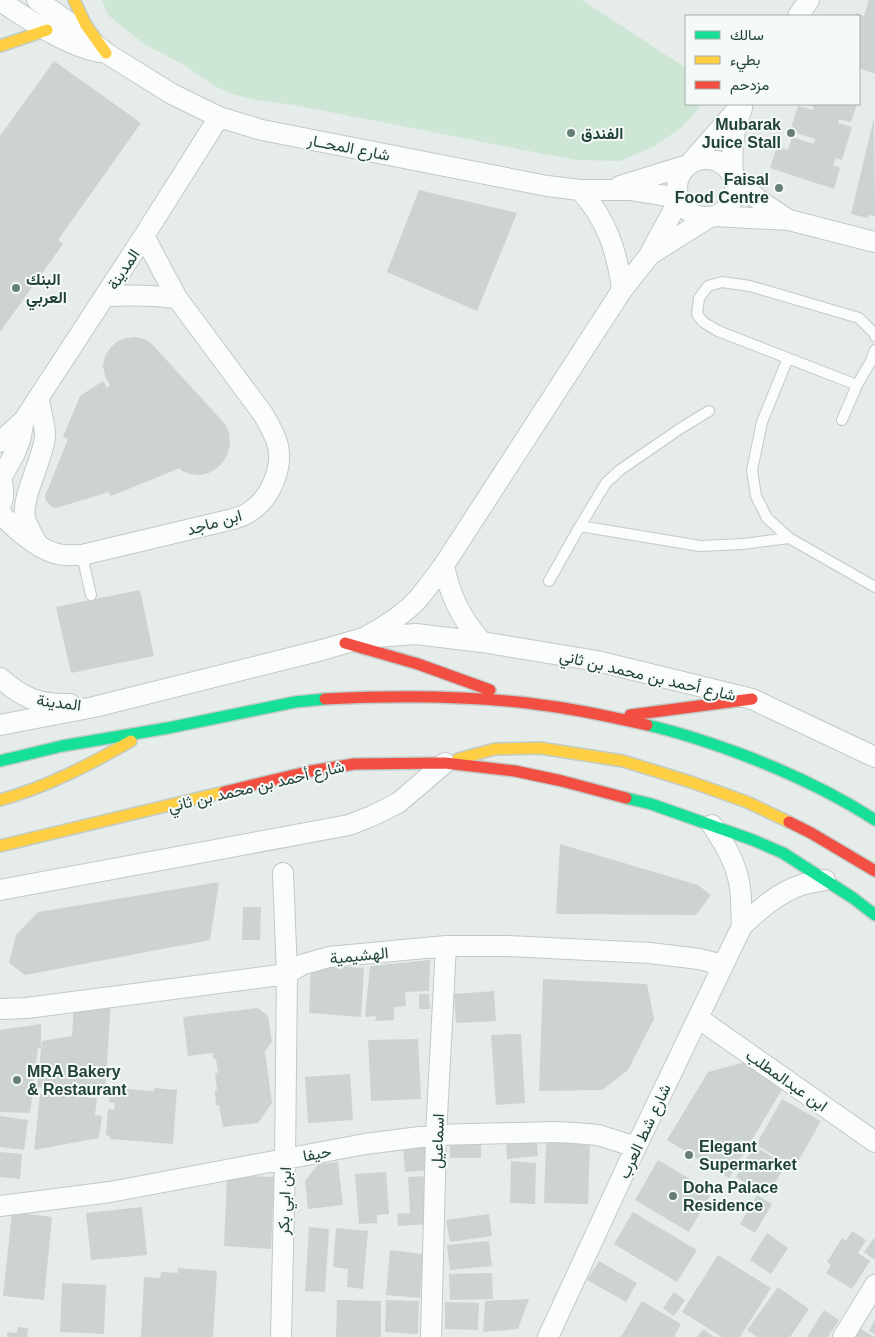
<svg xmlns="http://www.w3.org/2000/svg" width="875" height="1337" font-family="Helvetica,Vazirmatn,sans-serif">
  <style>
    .green { fill: #cee6d5 }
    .building { fill: #ccd3d1 }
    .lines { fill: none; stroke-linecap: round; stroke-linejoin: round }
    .lane-casing { stroke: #c3c9c6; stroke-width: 12 }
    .street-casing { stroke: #c3c9c6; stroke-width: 22 }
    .fast-casing { stroke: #c1cbc8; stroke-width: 14 }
    .slow-casing { stroke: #c1cbc8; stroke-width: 14 }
    .jam-casing { stroke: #c1cbc8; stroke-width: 14 }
    .lane { stroke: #fbfcfc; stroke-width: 10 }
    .street { stroke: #fbfcfc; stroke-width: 20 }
    .fast { stroke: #16e098; stroke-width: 11 }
    .slow { stroke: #ffcf43; stroke-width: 11 }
    .jam { stroke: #f24e42; stroke-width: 11 }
    .poi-dot { fill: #667e77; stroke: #f5faf7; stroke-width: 2 }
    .labels { text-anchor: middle; stroke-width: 4; stroke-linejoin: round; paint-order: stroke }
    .poi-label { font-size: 16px; font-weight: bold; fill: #214239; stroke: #f5faf7; text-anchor: start }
    .street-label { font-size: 16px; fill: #214239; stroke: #f5faf7 }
  </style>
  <rect width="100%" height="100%" fill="#e6ece9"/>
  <path class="green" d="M102 0H582L686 68V104H701L693 115 682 127 655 146 620 161 575 160 294 105 256 100 232 94 214 86 186 66 144 44 108 15Z"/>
  <path class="building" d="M869 0H875V74L859 68V16H855L856 13 864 16Z
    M54 61 141 123 58 240 63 244 0 332V136Z
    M805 104H857L851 122 839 119 838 123 852 127 842 160 836 158 833 165 840 168 834 189 770 168 777 147 788 150 792 137 814 144 815 139 790 131 798 106 813 110 814 107Z
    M874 118 875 216 869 215 868 218 851 214Z
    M419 190 517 213 477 311 387 272Z
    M135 337 144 339 151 343 225 424 229 433 230 443 228 453 223 462 217 468 209 473 200 475 191 474 182 471 180 468 111 496 109 492 56 508 52 507 46 501 45 496 68 439 63 437 80 396 103 381 107 388 110 385 105 376 103 366 105 356 111 347 118 341 127 338Z
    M140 590 154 656 71 673 56 607Z
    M560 844 698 885 711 895 696 915 556 914Z
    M219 882 210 940 25 975 9 963 16 935 38 912Z
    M243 907H261L260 940H242Z
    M430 960 429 991 405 992 406 1006 394 1007V1020L375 1021 376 1016 365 1017 370 966Z
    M311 964 364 968 361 1017 309 1013Z
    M543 979 647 984 654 1019 628 1070 602 1090 539 1091Z
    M494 991 496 1021 456 1023 454 994Z
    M419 994H429L430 1009H419Z
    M111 1000 105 1095 37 1087 42 1041 72 1036 74 1005Z
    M258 1008 268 1016 272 1042 265 1051 272 1103 258 1123 223 1127 219 1105H216L215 1091 217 1090 215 1073H218L216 1059H213V1053L188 1056 183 1017Z
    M41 1024V1048H38L30 1113 0 1112V1030Z
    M521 1034 525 1103 496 1105 491 1035Z
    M418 1039 421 1099 371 1101 368 1040Z
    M749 1061 786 1083 729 1178 667 1140 708 1072Z
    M350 1074 353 1120 308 1123 305 1077Z
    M111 1088 154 1091V1088L177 1090 173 1144 110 1139V1136L106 1135 108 1109 114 1110 115 1103 109 1102Z
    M40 1094 97 1098 95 1115 102 1116 99 1138 34 1150Z
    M782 1099 821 1121 795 1167 756 1145Z
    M0 1116 28 1120 24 1150 0 1147Z
    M536 1135 538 1156 507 1159 506 1137Z
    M450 1136H481V1158H450Z
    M546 1141 590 1142 588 1204 544 1203Z
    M429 1144 431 1170 405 1172 403 1146Z
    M754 1146 786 1165 767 1196 736 1177Z
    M0 1152 22 1154 20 1179 0 1177Z
    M658 1160 712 1192 689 1232 635 1200Z
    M511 1161 536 1163 535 1204 510 1203Z
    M338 1162 343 1205 308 1209 305 1181 318 1164Z
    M386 1172 389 1214 377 1215V1223L359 1224 355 1174Z
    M227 1175 274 1177 271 1249 224 1246Z
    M427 1176 431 1224 398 1226 397 1214 410 1213 408 1177Z
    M757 1195 772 1204 755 1233 740 1224Z
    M142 1207 147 1255 91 1260 86 1213Z
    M12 1212 52 1217 44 1300 3 1296Z
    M633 1212 697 1250 677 1282 614 1244Z
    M489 1214 492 1236 450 1242 446 1220Z
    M309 1227 329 1229 325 1292 305 1291Z
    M336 1228 368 1231 363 1289 347 1287 348 1269 333 1267Z
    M852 1231 866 1240 858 1253 870 1261 852 1289 826 1273 831 1265 827 1262 842 1238 846 1241Z
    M767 1233 788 1248 771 1274 750 1260Z
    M874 1238 875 1239V1260L864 1252Z
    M489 1241 492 1266 450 1270 447 1245Z
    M390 1250 423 1254 420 1298 386 1295Z
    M718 1255 771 1288 740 1337H722L682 1312Z
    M599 1261 637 1283 626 1302 587 1280Z
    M178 1268 217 1271 213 1337H141L144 1277 160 1278 161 1272 178 1273Z
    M492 1273 493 1299 450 1300 449 1274Z
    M62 1283 106 1285 104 1334 60 1332Z
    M778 1287 809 1309 790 1337H757L747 1330Z
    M674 1292 685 1300 674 1316 663 1308Z
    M529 1299 518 1329 483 1332 485 1301Z
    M337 1300 381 1301V1337H336Z
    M386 1300 419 1301 418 1334 385 1332Z
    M642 1301 681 1324 674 1337H621Z
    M445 1302 479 1303 478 1330 445 1329Z
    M824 1310 839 1320 828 1337H807Z
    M875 1319V1334L869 1331Z
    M852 1324 875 1337H845Z
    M18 1327 28 1328 27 1337H7V1332L17 1333Z
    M703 1329 714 1337H697Z"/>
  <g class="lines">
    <defs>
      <path id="lane" d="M788 358 762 422 752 470 756 496 767 518 789 538
        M857 385 718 331 703 322 697 314 699 298 708 286 722 282 750 286 859 318 874 333 875 336
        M842 420 857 385 871 361 875 350
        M580 526 700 546 743 544 789 538 875 587
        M82 555 91 595
        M549 581 580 526 606 483 620 470 681 428 709 411"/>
      <path id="street" d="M37 0 71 24 106 53 172 94 219 117 262 130 547 186 580 190H630L679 198
        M0 1C30 20 64 45 99 52
        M798 16 809 0
        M677 188a29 29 0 1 1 58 0a29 29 0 1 1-58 0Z
        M691 162 742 104
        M733 174C731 151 733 129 742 108
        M735 181 763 203 787 219
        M620 186 688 165
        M580 190C607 220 617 251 622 290
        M715 216 789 220 875 242
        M651 254 689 230 710 217
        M105 296C129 295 152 295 177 298
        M0 442 24 420 144 236 219 117
        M0 477C4 487 5 496 0 507
        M1 478 15 453 20 440 24 420
        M0 513C15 529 36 549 58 554 66 556 74 555 82 555L233 519C239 517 246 515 251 511 270 498 283 469 278 446 275 434 269 424 263 414L177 298 144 236
        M37 543C33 535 27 527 25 518 21 497 43 460 45 436 45 424 41 410 38 398
        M444 565C449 594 462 620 482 642
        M367 636C386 626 404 614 418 599 427 588 436 576 444 565L622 290 648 257 679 200
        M0 678C23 698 39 705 70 704
        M0 725 94 707 322 650 363 638 416 634 482 642 597 661 752 699 875 757
        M712 825C724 843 735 861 739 882 742 896 741 912 742 926
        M0 890 349 825 372 816 398 803 445 763
        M0 1009 27 1008 287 974 301 965 329 957 446 946H507L650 953 699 959 723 965
        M698 1018 875 1142
        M0 1206 110 1192 365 1144 436 1135 554 1132 575 1133 598 1135 636 1147
        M281 1337 285 1159 287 974 283 873
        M431 1337 436 1135 446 946
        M548 1337 636 1147 742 926C760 909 778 893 801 885 809 883 817 881 825 880
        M843 1337 875 1285"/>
      <path id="fast" d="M647 725C678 732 708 742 738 753 786 771 832 792 875 820
        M0 761 62 746 168 728 295 702 325 699
        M626 798 651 804 753 840 783 853 853 898 875 915"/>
      <path id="slow" d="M74 0 86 25 106 53
        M0 46 47 30
        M458 759 495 749 540 748 623 761 691 782 747 802 789 822
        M0 800C47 787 89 765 131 741
        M0 846 224 792"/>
      <path id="jam" d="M345 643 418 664 490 690
        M325 699C398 695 470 695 542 705 577 709 612 717 647 725
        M630 715 752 699
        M224 792 311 771 354 764 445 763 515 771 562 781 626 798
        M789 822 811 833 875 871"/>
    </defs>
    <use href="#lane" class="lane-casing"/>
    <use href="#street" class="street-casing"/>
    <use href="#fast" class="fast-casing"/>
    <use href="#slow" class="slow-casing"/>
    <use href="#jam" class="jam-casing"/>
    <use href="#lane" class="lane"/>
    <use href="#street" class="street"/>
    <use href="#fast" class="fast"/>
    <use href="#slow" class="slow"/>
    <use href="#jam" class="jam"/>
  </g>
  <g class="poi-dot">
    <circle cx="571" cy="133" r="5"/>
    <circle cx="791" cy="133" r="5"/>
    <circle cx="779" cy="188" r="5"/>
    <circle cx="16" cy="288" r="5"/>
    <circle cx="17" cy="1080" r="5"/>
    <circle cx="689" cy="1155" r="5"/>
    <circle cx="673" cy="1196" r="5"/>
  </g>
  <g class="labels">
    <g class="poi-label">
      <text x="781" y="130" text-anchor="end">Mubarak<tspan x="781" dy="18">Juice Stall</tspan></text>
      <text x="581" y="139">الفندق</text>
      <text x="769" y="185" text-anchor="end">Faisal<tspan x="769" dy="18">Food Centre</tspan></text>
      <text x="26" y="285">البنك<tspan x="26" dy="18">العربي</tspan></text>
      <text x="27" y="1077">MRA Bakery<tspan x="27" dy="18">&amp; Restaurant</tspan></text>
      <text x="699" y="1152">Elegant<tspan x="699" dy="18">Supermarket</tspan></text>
      <text x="683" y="1193">Doha Palace<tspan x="683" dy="18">Residence</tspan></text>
    </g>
    <g class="street-label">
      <text transform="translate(349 147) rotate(11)" y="6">شارع المحــار</text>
      <text transform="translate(123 269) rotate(-57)" y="6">المدينة</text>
      <text transform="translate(214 522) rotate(-16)" y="6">ابن ماجد</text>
      <text transform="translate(648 675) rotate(13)" y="6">شارع أحمد بن محمد بن ثاني</text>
      <text transform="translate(59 702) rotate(7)" y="6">المدينة</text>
      <text transform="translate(256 786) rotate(-13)" y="6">شارع أحمد بن محمد بن ثاني</text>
      <text transform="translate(359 955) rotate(-6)" y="6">الهشيمية</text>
      <text transform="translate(787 1080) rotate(35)" y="6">ابن عبدالمطلب</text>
      <text transform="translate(644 1131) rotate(-65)" y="6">شارع شط العرب</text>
      <text transform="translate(437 1141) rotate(-88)" y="6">اسماعيل</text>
      <text transform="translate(317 1153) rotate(-10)" y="6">حيفا</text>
      <text transform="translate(284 1201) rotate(-88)" y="6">ابن ابي بكر</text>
    </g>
  </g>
  <rect x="685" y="15" width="175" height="90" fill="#f5faf7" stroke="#a0b0ab"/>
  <rect x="695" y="31" width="25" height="8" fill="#16e098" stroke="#a0b0ab"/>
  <text x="730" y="40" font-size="15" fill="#214239">سالك</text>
  <rect x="695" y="56" width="25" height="8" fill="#ffcf43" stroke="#a0b0ab"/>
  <text x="730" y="65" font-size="15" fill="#214239">بطيء</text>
  <rect x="695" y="81" width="25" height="8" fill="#f24e42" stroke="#a0b0ab"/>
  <text x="730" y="90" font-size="15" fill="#214239">مزدحم</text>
</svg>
